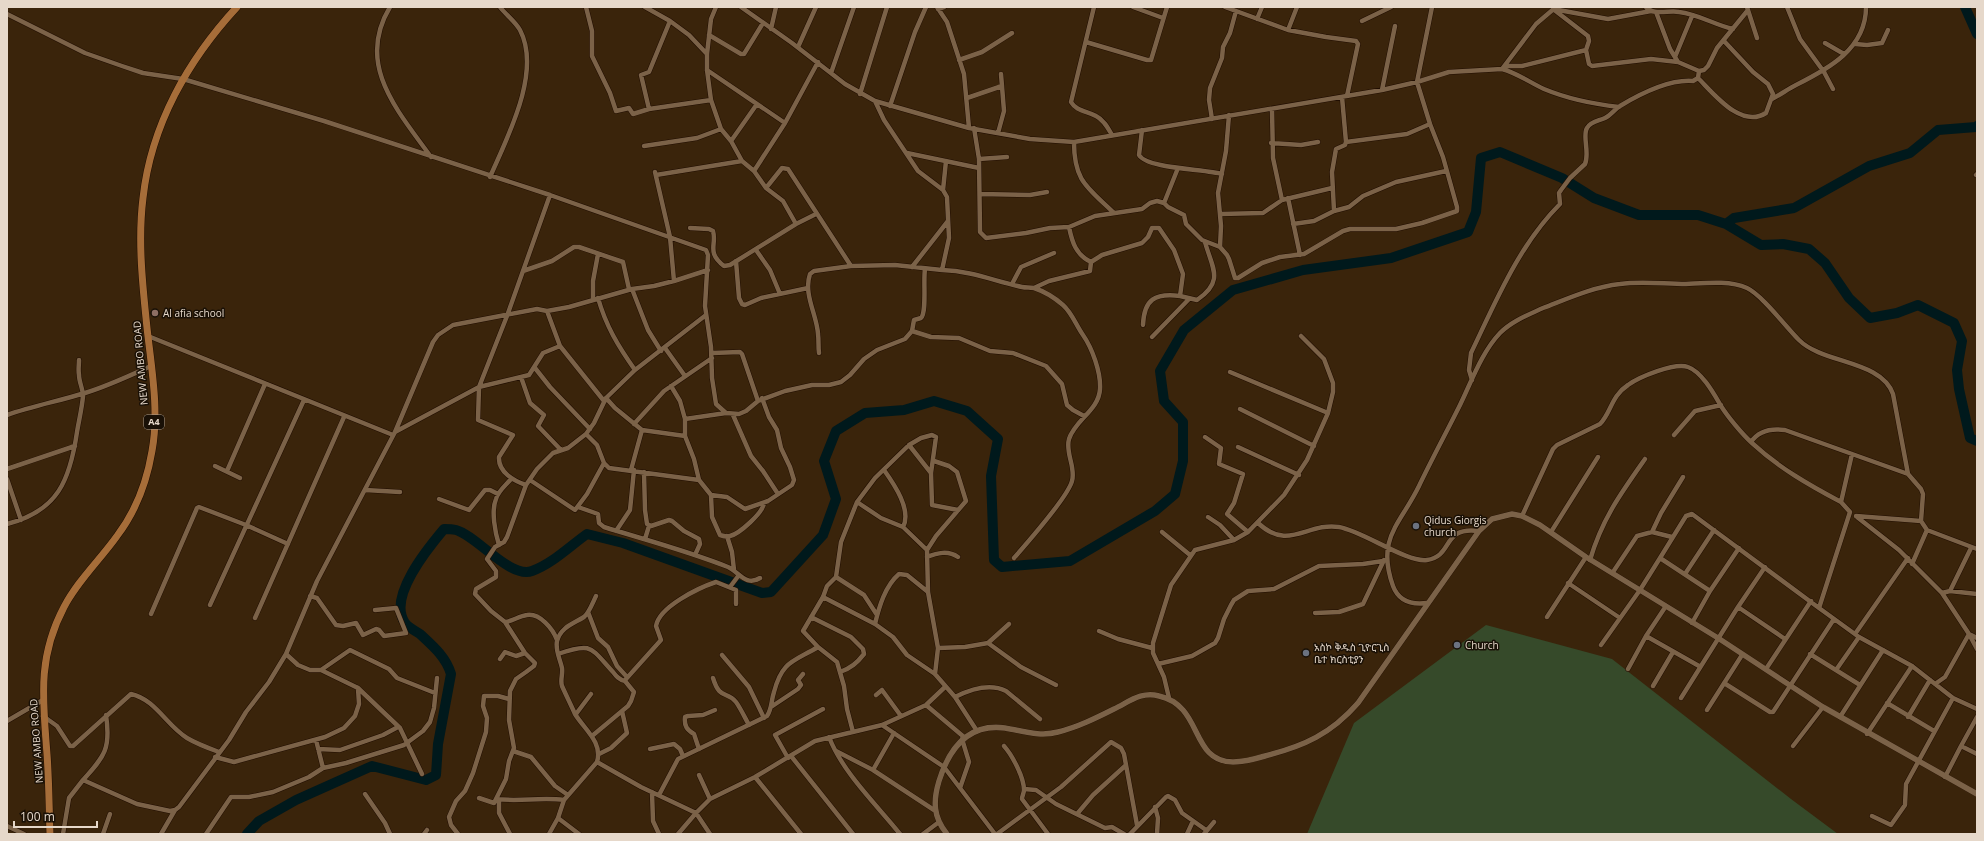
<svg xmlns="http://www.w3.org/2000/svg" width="1984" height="841" font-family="'Open Sans','Noto Sans Ethiopic',sans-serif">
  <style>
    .green { fill: #364a2a }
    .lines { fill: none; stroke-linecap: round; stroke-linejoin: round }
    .river { stroke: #00191c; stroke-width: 10 }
    .minor-casing { stroke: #200d00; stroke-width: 5.5 }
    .tertiary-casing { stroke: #200d00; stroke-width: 6 }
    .primary-casing { stroke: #200d00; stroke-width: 8 }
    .minor { stroke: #7b6248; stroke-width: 4.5 }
    .tertiary { stroke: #7b6248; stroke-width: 5.5 }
    .primary { stroke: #a66d39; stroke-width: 7 }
    .education-dot { fill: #8d6e63; stroke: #191006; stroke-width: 1.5 }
    .worship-dot { fill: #6b7280; stroke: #191006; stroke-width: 1.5 }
    .labels { text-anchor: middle; stroke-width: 3; stroke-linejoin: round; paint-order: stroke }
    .shield { fill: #191006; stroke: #a89c8f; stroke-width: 1 }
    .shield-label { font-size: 9px; font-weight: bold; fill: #e6d8ca }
    .poi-label { font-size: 10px; fill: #e6d8ca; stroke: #191006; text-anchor: start }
    .street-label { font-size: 10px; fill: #e6d8ca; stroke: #191006 }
  </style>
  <rect width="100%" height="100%" fill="#3a240b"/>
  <path class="green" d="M1486 625 1612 659 1791 799 1838 834H1307L1354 723Z"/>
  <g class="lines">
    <path class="river" d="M1965 7 1977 34
      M1726 224 1734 218 1794 208 1869 166 1910 153 1938 130 1976 127 1977 126
      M247 834 259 821 296 800 372 766 426 780 436 775 438 744 451 674C446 657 433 646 420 634 415 631 408 627 405 623 387 597 428 548 444 529 448 529 452 529 456 530 477 536 510 579 532 571 552 564 570 546 587 534L623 543 762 593 771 592 823 535 836 499 824 461 836 431 865 413 904 410 934 401 967 411 998 439 991 476 994 560 1002 567 1070 561 1155 511 1175 494 1183 461V422L1164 401 1160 371 1184 330 1233 290 1303 270 1391 258 1468 232 1476 212 1481 158 1500 152 1562 178 1594 198 1639 215H1698L1726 224 1761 245 1783 244 1809 249 1825 263 1849 298 1870 318 1897 313 1918 305 1954 323 1962 341 1957 370 1959 389 1970 438 1977 441"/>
    <defs>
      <path id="minor" d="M390 7C355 65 398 111 431 157
        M586 7 592 31V56L610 93 616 111 629 108 633 114 649 109 711 100
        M645 7 670 21 689 35 707 54
        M716 7 711 19 707 54V70L711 100 721 129 731 141 742 161 754 171 766 188 783 201 796 224
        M741 7 792 43 845 84 875 101 969 128 1030 139 1074 142 1382 90 1417 82 1449 72 1502 69 1536 24 1556 7
        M937 7 947 22 964 74 969 128
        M1094 7 1071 102C1076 111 1087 111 1096 116 1104 120 1108 128 1112 135
        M1133 7 1163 18
        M1225 7 1288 30 1326 37 1356 41 1358 44 1347 96
        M1646 7C1653 16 1669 10 1679 12 1698 14 1715 25 1733 29
        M1747 7 1757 38
        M1787 7 1800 39 1824 72 1833 89
        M938 9 944 7
        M1656 12 1670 49 1678 62 1699 71 1704 70 1708 66 1717 48 1748 10
        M7 14 85 53 122 66 143 73 183 79 324 121 550 195 507 316 479 387 478 420 513 435 499 457C498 472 514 481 526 485
        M1257 19 1262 7
        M1362 21 1391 7
        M771 29 776 7
        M1288 30 1297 7
        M709 35 741 54H744L763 23
        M1086 42 1147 60H1151L1167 7
        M1825 43 1844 54
        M1855 44 1867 45 1882 43 1888 30
        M798 47 816 7
        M1586 50 1589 41 1588 36 1553 9 1608 19 1651 11
        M1675 57 1692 16
        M959 60 982 52 1012 33
        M1505 66H1522L1586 50 1589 64 1592 66 1651 59 1678 62
        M1502 69C1517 73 1529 82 1544 89 1568 99 1593 104 1619 107
        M707 70 785 123
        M1699 71 1698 78C1714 94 1741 129 1766 113L1773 94 1768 84 1753 72 1724 41
        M831 73 854 7
        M1382 90 1395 26
        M860 94 887 7
        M1342 97 1346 142
        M967 98 1002 86
        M1772 99C1780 95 1788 89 1796 85 1828 69 1866 49 1866 7
        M875 101 884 120 918 171 943 190 947 197 949 238 942 270C972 271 994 281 1022 287 1026 288 1030 287 1034 288 1043 291 1055 298 1063 305 1072 313 1076 325 1083 335 1092 348 1101 372 1100 389 1099 410 1075 420 1069 439 1065 453 1076 467 1072 481 1068 497 1027 543 1014 558
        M890 106 915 32 926 7
        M649 109 641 75 649 72 670 21
        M1272 109 1273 158 1282 200
        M1212 119 1209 100 1210 88 1222 58 1223 47 1230 33 1236 11
        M974 128 979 159 980 232 986 238 1026 233 1050 228 1069 227 1095 216 1142 209 1150 203 1157 201 1164 203 1168 207 1184 215 1186 224 1202 240 1220 247 1227 255 1229 259 1235 278H1238L1262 263 1280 257 1304 254 1343 231 1350 229H1396L1422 223 1457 211V207L1443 157 1430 124 1417 82 1432 7
        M1142 130 1139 155C1147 169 1206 169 1222 174
        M998 133 1004 111 1001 74
        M731 141 757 104
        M1074 142C1074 181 1087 187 1113 212
        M1271 143 1301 145 1318 142
        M644 146 697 138 721 129
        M907 153 979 168
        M979 159 1007 157
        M754 171 785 123 818 62
        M655 172 670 237 674 281
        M656 175 742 161
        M1976 175 1977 174
        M490 177C507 138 542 72 520 30 515 21 506 15 500 7
        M766 188 782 168 788 169 851 266
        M943 190 946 161
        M980 194 1030 195 1047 192
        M550 195 706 250 708 255 705 306 711 347 712 378 716 404 726 413 739 414 746 411 758 401 785 391 812 385H829L841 382 850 375 864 359 877 350 905 339 912 331 931 337 959 338 990 351 1013 353 1046 366 1062 384 1067 405 1073 410 1084 416
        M1288 198 1300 255
        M1164 203 1178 168
        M1334 211 1332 172 1336 149 1345 145 1346 142 1407 134 1430 124
        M1220 214 1263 213 1282 200 1332 188
        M1293 224 1314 221 1334 211 1349 207 1363 196 1396 182 1446 171
        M690 228 709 229 713 231C717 245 706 252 724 266L730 265 796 224 816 214
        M1220 247 1221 226 1218 193 1226 151 1229 115
        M756 250 770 270 780 294
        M736 261 739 298 742 304 745 305 761 298 808 288
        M1091 262 1102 255 1142 243 1148 237 1152 228H1159L1174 250 1183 274 1180 296 1197 300C1225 281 1212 268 1205 242
        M912 267 948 221
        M523 271 552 261 574 247H579L623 262 629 289
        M1012 284 1021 267 1054 253
        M1034 288 1049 281 1090 271 1091 262C1076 255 1072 242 1069 227
        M632 289 648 330 661 351
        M598 298C606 326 618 346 635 370
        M593 299V281L598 254
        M547 311 569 307 632 289 654 286 674 281 708 270
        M1143 325C1144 299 1155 293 1180 296
        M912 331 914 320 921 318C927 312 923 280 925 269
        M148 336 393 435
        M1152 337 1189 299
        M665 348 685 376
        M712 353 740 352 742 354 758 401
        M819 353C818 346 819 341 818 334 817 315 803 294 810 274L814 271 851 266 895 265 942 270
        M535 368 550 387 590 429
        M1230 372 1328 413
        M521 377 530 403 544 415 538 426 561 450
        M1472 380 1469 370 1471 353C1496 301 1519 245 1560 204L1559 193 1561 190 1570 178 1585 164C1590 153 1582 136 1587 128 1591 121 1599 121 1605 118 1611 115 1614 110 1620 106 1640 94 1669 79 1693 81L1698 78
        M671 386 680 401 685 419V436L694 459 699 480 711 495 727 497 745 509 768 501 792 485 794 480 790 467 781 448 777 430 769 417 762 398
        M606 398 615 408 642 430 685 436
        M1240 409 1314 446
        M7 415C33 406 59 401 85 393 108 386 129 376 151 366
        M733 415 751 456 763 471 778 494
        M685 419 726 413
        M634 424 664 391 712 358
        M395 432 479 387 529 375 543 353 560 346
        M586 434 597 445 604 463 609 468 699 480
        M1674 435 1695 411 1721 405
        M1205 437 1221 448 1219 464 1243 474 1234 503 1227 514 1248 532
        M1751 442C1759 430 1771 428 1785 430L1908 474
        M909 445 931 473
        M1238 447 1299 475
        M934 461 949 466 957 472 966 501 936 536 927 550 928 592 938 648 935 674
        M215 466 240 478
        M7 469 75 446
        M631 470 642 430
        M884 470C894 484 912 510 903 527
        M227 471 265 384
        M644 472 645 510 647 524 651 526 669 520 672 521 684 531 699 539 700 544 695 555
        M7 479 21 520
        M530 480 575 510 587 494 604 463
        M365 490 400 492
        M711 495 712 517 720 535C723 536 727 537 730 536 739 534 763 513 764 503
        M439 499 469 510 485 490H490L498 494
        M857 502 881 518 903 527 927 550
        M1841 502 1850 512 1819 608 1859 637 1912 666 1953 698 1977 709
        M578 507 598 514 599 523 604 527C646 540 688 551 728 567 739 572 746 587 760 578
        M1522 516 1553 449 1557 445 1600 424C1611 413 1611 396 1628 385 1639 377 1675 362 1688 367 1702 372 1714 394 1721 406 1728 417 1742 434 1752 443 1779 468 1809 485 1841 502L1852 454
        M1208 517 1220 525 1234 540
        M1857 517 1899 550 1942 593 1950 591 1977 594
        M1921 521 1927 530 1977 549
        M1258 523C1289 552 1307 522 1339 527 1363 531 1407 563 1427 560 1454 556 1441 526 1479 531
        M7 524C58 511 70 480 77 432 79 420 82 408 83 396 83 389 79 382 79 375 78 370 79 365 79 360
        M616 531 630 510 634 470
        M1162 532 1190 555
        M1551 532 1598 457
        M1652 532 1661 513 1683 477
        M727 536 732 552 734 570
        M645 539 649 526
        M499 545C495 532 491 511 496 499 498 491 506 485 511 479
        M927 557C937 553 948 550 958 557
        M1660 558 1686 516 1692 514 1819 608
        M1590 560C1602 519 1621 493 1645 459
        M1912 564 1927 530
        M1613 572 1637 536 1652 532 1672 537
        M1685 574 1714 530
        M836 577 864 595 877 615
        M1568 583 1620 618
        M730 587 739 575
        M1950 591 1971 548
        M1942 593 1969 634 1977 649
        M310 596 317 598 336 625 343 626 356 623 363 635 376 629 379 630 384 636 406 633 396 608 375 610
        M596 596C593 602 589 613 584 617 573 624 561 627 557 641 555 650 560 659 562 668 563 674 560 680 562 686 566 695 571 705 575 714 584 729 603 742 597 762
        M823 597 875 624 893 637 907 655 935 674 955 697 977 731
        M1427 603C1412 605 1399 602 1393 586 1376 538 1400 525 1419 486 1432 459 1446 433 1459 407 1471 383 1481 353 1500 333 1512 321 1528 315 1543 308 1569 298 1593 287 1620 284 1642 281 1664 284 1686 284 1705 283 1729 280 1747 288 1762 295 1786 327 1799 340 1823 364 1881 360 1893 394L1908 474 1921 489 1923 494 1921 521 1856 516
        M210 605 304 400
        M1738 607 1785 639
        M588 612 598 638 608 647 617 666 627 677
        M1315 613 1339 612 1363 604 1384 560
        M151 614 197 508 199 507 246 525 288 544
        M811 617 851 637 863 649 864 654C857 663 851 668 840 672
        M1547 617 1586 557
        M255 618 344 417
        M505 622C513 621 519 616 527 615 540 613 553 629 557 640
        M1692 623 1710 591 1739 548
        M875 624C879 607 885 586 899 574L907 575 928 592
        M1099 631 1118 639 1152 648
        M1855 634 1908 558
        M1646 636 1699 666
        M988 643 1021 667 1056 685
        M1601 645 1640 590 1660 558 1710 591
        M938 648 965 647 988 643 1009 624
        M558 654C592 642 590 647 613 672 616 676 619 680 625 681
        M1810 654 1860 685
        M722 655 749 687 764 718
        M500 659 505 652 516 656 525 653
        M1158 664 1192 656 1215 643 1218 638 1224 619 1231 605 1234 600 1248 591 1274 589 1319 566 1363 564 1383 561
        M1628 669 1646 636 1666 606
        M1766 669 1811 601
        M321 670 350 650 389 669 397 678 435 693
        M1836 670 1859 637
        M713 678C720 701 727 690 736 702 741 709 745 718 749 725
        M1724 683 1770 712H1773L1834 619
        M1935 684 1945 677 1969 634 1977 638
        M1653 686 1673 652
        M358 688 400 728 422 774
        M876 695 882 690 901 716
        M955 697C969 690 990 683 1006 691L1040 719
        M1169 698 1164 677 1153 653V643L1171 585 1195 550 1234 540 1248 532 1284 495 1307 460 1328 413 1333 392V383L1324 359 1301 336
        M1681 698 1738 607 1765 567
        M1887 703 1934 731
        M926 705 964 737
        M771 707 798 689 801 685 798 680 803 674
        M1707 710 1742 655
        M576 714 591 694
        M43 716 57 726 70 746H73L131 694C155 699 167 726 187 738 197 744 208 748 219 752
        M1840 717 1883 650
        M1908 717 1930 680
        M1977 717 1961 746 1977 754
        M7 721 43 700
        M882 725 944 767 995 834
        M853 732 847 709 844 686 837 662 818 647 803 631 823 597 827 586 836 577 841 542 857 502 875 478 909 445 921 438 932 435 936 437 931 473 932 505 958 510
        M1867 734 1912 666
        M592 736 628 706 631 701 634 692 625 681 626 679 661 640 656 626C659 607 698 588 716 582L736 590V604
        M829 737C843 773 876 804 900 834
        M316 740 323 768
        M1004 746C1012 755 1024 777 1024 790 1024 793 1022 796 1022 799L1048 834
        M1793 746 1823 707
        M318 749 340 750 383 735 398 727
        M650 749 674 744 680 749 683 756
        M699 749 694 734C687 730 684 726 685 717L688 716 703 715 715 710
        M513 751 531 757 555 786 568 795
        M836 751 873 770 934 810
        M599 754 611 748 627 733 622 711
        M791 756 853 834
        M215 757 234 762 325 737 344 728 355 716 359 704 358 688 321 670H310L298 665 286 654
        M788 758 775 735 823 709
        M873 770 894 733
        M699 775 710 799
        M755 777 801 834
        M1945 777 1961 746
        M83 780C105 756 111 748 106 715
        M960 788 969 762 962 739
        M1024 789 1036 790 1056 804 1105 828 1112 827 1124 834
        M652 792 653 821 659 834
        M365 794 385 823 390 834
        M659 795 678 759 767 716C772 709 771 701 774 692 782 661 793 662 818 647
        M479 798 494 803 506 779 509 761 514 748 509 720 510 691 516 679 526 672 534 666 535 663 525 653 505 622 491 611 475 594 476 589 496 577V571L487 559 495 547 504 542 507 537 526 485 537 469 553 453 568 448 586 434 594 423 606 398 635 370 706 315
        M496 799C519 802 541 797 564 800
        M499 800V813L510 834
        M1155 807 1158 818 1157 834
        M1077 814 1093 795 1125 766
        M1872 816 1891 825 1905 805 1906 784 1953 698
        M558 818 564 800 597 762 641 787 696 813 710 834
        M7 826 24 834
        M63 834 69 798 83 780 137 804 170 811 175 810 179 807 229 740 246 712 269 682 286 654 317 581 395 432 433 342 438 335 453 325 537 309 547 311 560 346 604 401
        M103 834 110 814
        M161 834 175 810
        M206 834 231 797H249L273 792 309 777 323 768 346 763 404 745 423 731 430 722 434 708 437 678
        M424 834 427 830
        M458 834 451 825 449 817 456 801 465 791 473 773 486 732 487 718 483 706 484 696H498L509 699
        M549 834 558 818 579 834
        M678 834 696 813 710 799 755 777 815 741 882 725 926 705 945 687
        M923 834 939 822
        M997 834 1061 787 1111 742 1121 748 1124 754 1137 825
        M1130 834 1166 797 1168 796 1175 800 1182 813 1206 830
        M1187 834 1193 821
        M1204 834 1214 822"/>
      <path id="tertiary" d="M947 834C933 817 933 801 939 781 949 749 968 723 1005 728 1023 731 1040 737 1058 732 1078 727 1096 718 1114 709 1129 702 1141 691 1159 696 1204 706 1189 761 1233 762 1244 762 1255 759 1265 756 1304 746 1331 734 1358 703L1479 531 1492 519 1512 514 1522 516 1540 525 1586 557 1718 638 1823 707 1977 794"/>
      <path id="primary" d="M50 834C49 807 49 781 47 754 43 700 37 658 64 607 78 580 100 560 117 536 136 511 147 481 152 451 160 408 150 361 146 318 142 279 138 238 143 198 151 125 188 60 237 7"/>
    </defs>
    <use href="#minor" class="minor-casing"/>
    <use href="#tertiary" class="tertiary-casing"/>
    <use href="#primary" class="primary-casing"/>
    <use href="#minor" class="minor"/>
    <use href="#tertiary" class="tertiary"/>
    <use href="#primary" class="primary"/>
  </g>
  <circle class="education-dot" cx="155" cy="313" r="4"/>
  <g class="worship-dot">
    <circle cx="1416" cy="526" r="4"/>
    <circle cx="1457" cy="645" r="4"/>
    <circle cx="1306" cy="653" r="4"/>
  </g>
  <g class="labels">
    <rect class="shield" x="144" y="415" width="20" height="14" rx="3"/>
    <g class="shield-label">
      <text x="154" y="425">A4</text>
    </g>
    <g class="poi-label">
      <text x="163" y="317">Al afia school</text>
      <text x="1424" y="524">Qidus Giorgis<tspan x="1424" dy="12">church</tspan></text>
      <text x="1465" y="649">Church</text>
      <text x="1314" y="651">አስኮ ቅዱስ ጊዮርጊስ<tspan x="1314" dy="12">ቤተ ክርስቲያን</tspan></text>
    </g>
    <g class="street-label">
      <text transform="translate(140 363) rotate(-95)" y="4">NEW AMBO ROAD</text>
      <text transform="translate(36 741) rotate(-94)" y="4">NEW AMBO ROAD</text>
    </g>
  </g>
  <rect width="1984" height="841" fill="none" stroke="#e6d8ca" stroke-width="16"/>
  <path d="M14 821v6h83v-6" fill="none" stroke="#e6d8ca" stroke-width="2"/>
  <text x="20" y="821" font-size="12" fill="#e6d8ca" stroke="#191006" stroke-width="3" paint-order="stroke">100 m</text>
</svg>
